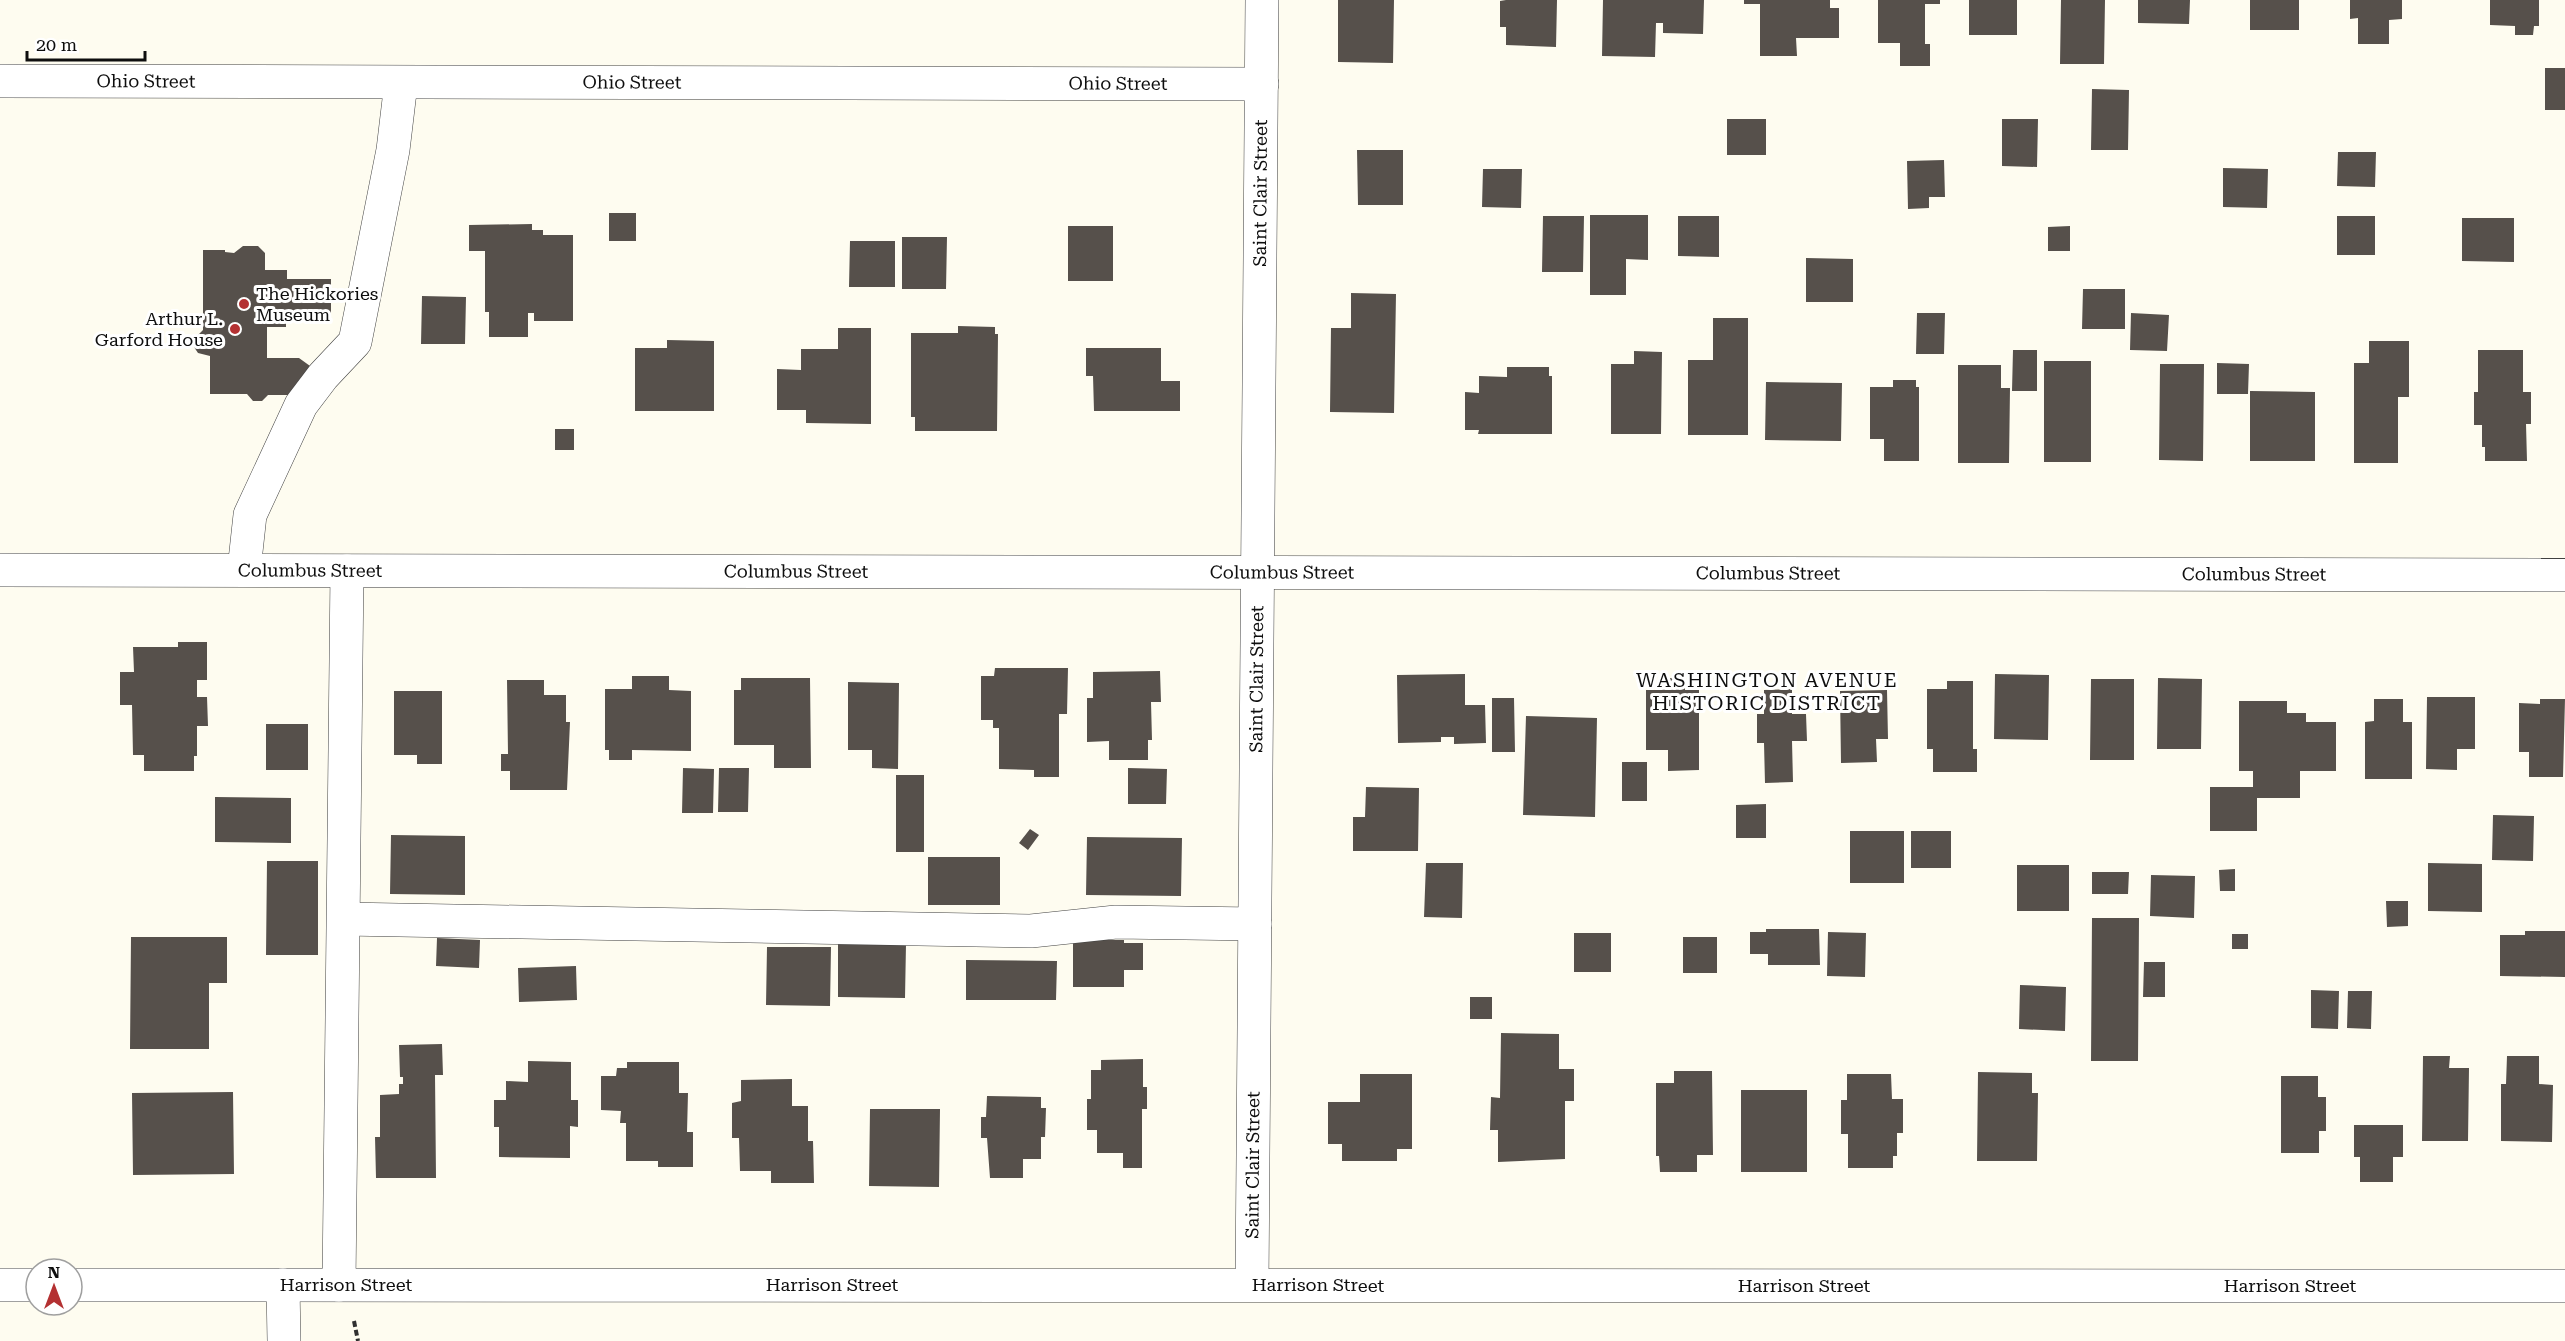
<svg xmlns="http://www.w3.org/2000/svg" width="2565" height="1341" font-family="'Roboto Serif',serif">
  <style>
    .building { fill: #56504b }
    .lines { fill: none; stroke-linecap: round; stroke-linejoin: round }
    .minor-casing { stroke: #414141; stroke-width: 34 }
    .path { stroke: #303030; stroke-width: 4; stroke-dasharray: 6 3; stroke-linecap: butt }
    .minor { stroke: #fff; stroke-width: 33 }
    .poi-dot { fill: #b43132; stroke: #fff; stroke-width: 2 }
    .labels { text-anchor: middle; stroke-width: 6; stroke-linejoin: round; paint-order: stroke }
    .street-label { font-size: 18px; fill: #0e0e0e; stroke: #fff }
    .poi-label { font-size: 18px; fill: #0e0e0e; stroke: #fff; text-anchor: start }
    .neighbourhood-label { font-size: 20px; letter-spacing: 1.5px; fill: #0e0e0e; stroke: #fff }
  </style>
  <rect width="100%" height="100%" fill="#fefcf0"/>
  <path class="building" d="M1338 0H1394L1393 63 1338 62Z
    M1506 0H1557L1556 47 1506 45V27H1500V1Z
    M1603 0H1704L1703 34 1663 33V23H1656L1655 57 1602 56Z
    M1744 0H1830V8H1839V38H1796L1797 56H1760V4H1744Z
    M1878 0H1940V4H1925V44H1930V66H1900V43H1878Z
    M1969 0H2017V35H1969Z
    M2061 0H2105L2104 64H2060Z
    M2138 0H2190L2189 24 2138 23Z
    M2250 0H2299V30H2250Z
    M2350 0H2402V19L2389 20V44H2358V18L2350 19Z
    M2490 0H2539V26H2534L2533 35H2515V26L2490 25Z
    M2545 68H2565V110H2545Z
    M2092 89 2129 90 2128 150H2091Z
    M1727 119H1766V155H1727Z
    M2002 119H2038L2037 167 2002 166Z
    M1357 150H1403V205H1358Z
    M2338 152H2376L2375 187 2337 186Z
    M1944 160 1945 197H1929V208L1908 209 1907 161Z
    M2223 168 2268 169 2267 208 2223 207Z
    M1483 169H1522L1521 208 1482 207Z
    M609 213H636V241H609Z
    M1590 215H1648V260L1626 259V295H1590Z
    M1543 216H1584L1583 272H1542Z
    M1678 216H1719V257L1678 256Z
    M2337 216H2375V255H2337Z
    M2462 218H2514V262L2462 261Z
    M532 224V230H543V235H573V321H534V313H528V337H489V312H485V251H469V225Z
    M1068 226H1113V281H1068Z
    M2070 226V251H2048V227Z
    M902 237H947L946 289H902Z
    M850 241H895V287H849Z
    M243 246H258L265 253V270H287V279H331V319H286V327H267V358H299L335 384 313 414 287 395H268L262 401H253L247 394H210V356L198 353 194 347V339L203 330V250H225V252L234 253Z
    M1806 258 1853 259V302H1806Z
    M2083 289H2125V329H2082Z
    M1351 293 1396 294 1394 413 1330 412 1331 328H1351Z
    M422 296 466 297 465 344H421Z
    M1917 313H1945L1944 354H1916Z
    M2131 313 2169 315 2167 351 2130 350Z
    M1713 318H1748V435H1688V360H1713Z
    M958 326 995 327V334H998L997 431H915V417H911V333H958Z
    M838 328H871V424L806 423V410H777V369L801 370V349H838Z
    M667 340 714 341V411H635V348H667Z
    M2369 341H2409V397H2398V463H2354V363H2369Z
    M1086 348H1161V381H1180V411H1094L1093 376H1086Z
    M2013 350H2037V391H2012Z
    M2478 350H2523V392H2531V424H2526L2527 461H2485V447H2482V425H2474V392H2478Z
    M1634 351 1662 352 1661 434H1611V364H1634Z
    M2044 361H2091V462H2044Z
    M2217 363 2249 364 2248 394H2217Z
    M2160 364H2204L2203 461 2159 460Z
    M1958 365H2001V388H2010L2009 463H1958Z
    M1507 367H1549V376H1552V434H1478L1479 430H1465V392L1479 393V376L1507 377Z
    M1893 380H1916V387H1919V461H1884V439H1870V387H1893Z
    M1766 382 1842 383 1841 441 1765 440Z
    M2250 391 2315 392V461H2250Z
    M555 429H574V450H555Z
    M178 642H207V680H197V697H207L208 726H197V756H194V771H144V755H133L132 705H120V672H134L133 647H178Z
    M995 668H1068L1067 714H1059V777H1034V770L999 769V728H993V720H981V676H994Z
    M1160 671 1161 702H1151L1152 740H1148V760H1109V741L1087 742V698H1093V672Z
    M1465 674V705H1485L1486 743 1454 744V737H1441V742L1398 743 1397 675Z
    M1995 674 2049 675 2048 740 1994 739Z
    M632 676H669V690L691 691V751L632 750V760H609V750H605V689H632Z
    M741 678H810L811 768H774V745H734V690H741Z
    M1661 678H1685V690H1699V770L1668 771V750H1646V690H1661Z
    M2158 678 2202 679 2201 749H2157Z
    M2091 679H2134V760H2090Z
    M507 680H544V695H566V722H570L567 790H510V771H501V754H508Z
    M1947 681H1973V749H1977V772H1933V749H1927V689H1947Z
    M848 682 899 683 898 769 872 768V750H848Z
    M1792 689V714H1806L1807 741H1792L1793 782 1765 783 1764 743H1757V714H1764V690Z
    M1887 690 1888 739H1876L1877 762 1841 763 1840 691Z
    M394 691H442V764H417V755H394Z
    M2427 697H2475V749H2457V770L2426 769Z
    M1492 698H1514L1515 752H1492Z
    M2374 699H2403V722H2412V779H2365V722L2374 721Z
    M2540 699H2565L2563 777H2529V752H2519V703L2540 704Z
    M2239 701H2287V713H2306V722H2336V771H2300V798H2257V831H2210V787H2253V771H2239Z
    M1526 716 1597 718 1595 817 1523 815Z
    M266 724H308V770H266Z
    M1622 762H1647V801H1622Z
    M683 768 714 769 713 813H682Z
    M719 768H749L748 812H718Z
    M1128 768 1167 769 1166 804H1128Z
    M896 775H924V852H896Z
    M1366 787 1419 788 1418 851H1353V817H1365Z
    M215 797 291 798V843L215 842Z
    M1766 804V838H1736V805Z
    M2493 815 2534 816 2533 861 2492 860Z
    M1030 829 1039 835 1028 850 1019 843Z
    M1850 831H1904V883H1850Z
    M1911 831H1951V868H1911Z
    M391 835 465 836V895L390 894Z
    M1087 837 1182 838 1181 896 1086 895Z
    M928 857H1000V905H928Z
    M267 861H318V955H266Z
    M1426 863H1463L1462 918 1424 917Z
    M2428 863 2482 864V912L2428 911Z
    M2017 865H2069V911H2017Z
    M2235 869V891H2220L2219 870Z
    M2092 872H2129L2128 894H2092Z
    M2151 875 2195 876 2194 918 2150 916Z
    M2386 901H2408V926L2387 927Z
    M2092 918H2139L2138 1061H2091Z
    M1766 929H1819L1820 965H1768V954H1750V932H1766Z
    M2525 931H2565V977L2500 976V935H2525Z
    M1828 932 1866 933 1865 977 1827 976Z
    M1574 933H1611V972H1574Z
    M2232 934H2248V949H2232Z
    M131 937H227V983H209V1049H130Z
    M1683 937H1717V973H1683Z
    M437 938 480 940 479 968 436 966Z
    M1073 940H1124V943H1143V970H1124V987H1073Z
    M838 943 906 944 905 998 838 997Z
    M767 947H831L830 1006 766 1005Z
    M966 960 1057 961 1056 1000H966Z
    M2144 962H2165V997H2143Z
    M576 966 577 1000 519 1002 518 968Z
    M2020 985 2066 987 2065 1031 2019 1029Z
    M2311 990 2339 991 2338 1029 2311 1028Z
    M2348 991H2372L2371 1029 2347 1028Z
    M1470 997H1492V1019H1470Z
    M1501 1033 1559 1034V1069H1574V1101H1565V1159L1498 1162V1130H1490L1491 1097 1500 1098Z
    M442 1044 443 1075H435L436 1178H376L375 1137H380V1095L399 1094V1084H403V1077H400L399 1045Z
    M2423 1056H2450L2449 1068H2469L2468 1141H2422Z
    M2507 1056H2539V1084L2553 1085 2552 1142 2501 1141V1084H2506Z
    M1143 1059V1087H1147V1109H1142V1168H1123V1153H1097V1130H1087V1099H1091V1070H1101V1060Z
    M528 1061 571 1062V1100H578V1127L570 1126V1158L499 1157V1127H494V1100H506V1081L528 1082Z
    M627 1062H679V1093H688L687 1132H693V1167H658V1161H626V1123H620L621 1111 601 1110V1076H616L617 1068H627Z
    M1674 1071H1712L1713 1155H1697V1172H1660L1659 1156H1656V1083H1674Z
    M1978 1072 2032 1073V1093H2038L2037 1161H1977Z
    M1360 1074H1412V1149H1397V1161H1342V1144H1328V1102H1360Z
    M1847 1074H1891L1892 1099H1903V1133H1897V1156H1893V1168H1848V1134H1841V1100H1847Z
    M2281 1076H2318V1097H2326V1131H2319V1153H2281Z
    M792 1079V1106H808V1141H813L814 1183H771V1171H740L739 1138H732V1103L741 1101V1080Z
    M1741 1090H1807V1172H1741Z
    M233 1092 234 1174 133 1175 132 1093Z
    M987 1096 1041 1097V1108H1046L1045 1137H1041V1159H1023V1178H990L987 1138H981V1117H986Z
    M870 1109H940L939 1187 869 1186Z
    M2354 1125H2403V1157H2393V1182H2360V1157H2354Z"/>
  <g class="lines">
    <defs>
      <g id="minor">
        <path id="s1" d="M0 81 1262 84"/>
        <path id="s2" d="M0 570 2565 575"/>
        <path d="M244 570 250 515 301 405 323 376 355 342 393 150 401 83"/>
        <path d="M344 919 1031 931 1116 922 1255 924"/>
        <path d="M0 1285H36"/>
        <path id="s3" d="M72 1285 2565 1286"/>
        <path d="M283 1285 284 1341"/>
        <path d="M339 1285 347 571"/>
        <path id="s4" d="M1252 1285 1262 0"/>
      </g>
    </defs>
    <use href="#minor" class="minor-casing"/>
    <path class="path" d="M354 1321 358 1341"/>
    <use href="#minor" class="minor"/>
  </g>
  <g class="poi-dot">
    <circle cx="244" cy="304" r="6"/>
    <circle cx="235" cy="329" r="6"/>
  </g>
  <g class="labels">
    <g class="street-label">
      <text dy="6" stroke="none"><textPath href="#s1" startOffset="146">Ohio Street</textPath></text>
      <text dy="6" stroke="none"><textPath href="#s1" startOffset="632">Ohio Street</textPath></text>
      <text dy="6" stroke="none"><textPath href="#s1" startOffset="1118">Ohio Street</textPath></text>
      <text dy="6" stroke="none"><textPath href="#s4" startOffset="1092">Saint Clair Street</textPath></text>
      <text dy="6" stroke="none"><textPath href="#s2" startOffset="310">Columbus Street</textPath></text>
      <text dy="6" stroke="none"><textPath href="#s2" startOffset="796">Columbus Street</textPath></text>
      <text dy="6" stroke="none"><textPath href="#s2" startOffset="1282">Columbus Street</textPath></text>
      <text dy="6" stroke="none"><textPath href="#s2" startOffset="1768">Columbus Street</textPath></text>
      <text dy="6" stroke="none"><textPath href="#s2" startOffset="2254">Columbus Street</textPath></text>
      <text dy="6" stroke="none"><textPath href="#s4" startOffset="606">Saint Clair Street</textPath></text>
      <text dy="6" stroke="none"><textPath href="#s4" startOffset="120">Saint Clair Street</textPath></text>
      <text dy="6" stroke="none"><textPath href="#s3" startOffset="274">Harrison Street</textPath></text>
      <text dy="6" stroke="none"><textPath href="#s3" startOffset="760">Harrison Street</textPath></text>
      <text dy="6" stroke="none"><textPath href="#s3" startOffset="1246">Harrison Street</textPath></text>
      <text dy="6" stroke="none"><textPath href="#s3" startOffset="1732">Harrison Street</textPath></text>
      <text dy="6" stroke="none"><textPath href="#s3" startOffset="2218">Harrison Street</textPath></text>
    </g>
    <g class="poi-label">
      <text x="256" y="300">The Hickories<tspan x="256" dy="21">Museum</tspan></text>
      <text x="223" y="325" text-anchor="end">Arthur L.<tspan x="223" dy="21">Garford House</tspan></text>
    </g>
    <g class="neighbourhood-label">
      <text x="1767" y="687">WASHINGTON AVENUE<tspan x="1767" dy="23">HISTORIC DISTRICT</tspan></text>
    </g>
  </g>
  <g transform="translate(54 1287)"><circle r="28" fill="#ffffff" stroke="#9f9f9f" stroke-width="1.5"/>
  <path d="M0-4.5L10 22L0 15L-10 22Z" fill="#b43132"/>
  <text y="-9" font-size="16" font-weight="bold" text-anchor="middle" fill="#0e0e0e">N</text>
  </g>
  <path d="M27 51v9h118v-9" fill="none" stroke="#0e0e0e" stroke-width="3"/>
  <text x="36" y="51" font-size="18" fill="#0e0e0e" stroke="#ffffff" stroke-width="4.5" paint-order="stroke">20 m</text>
</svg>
